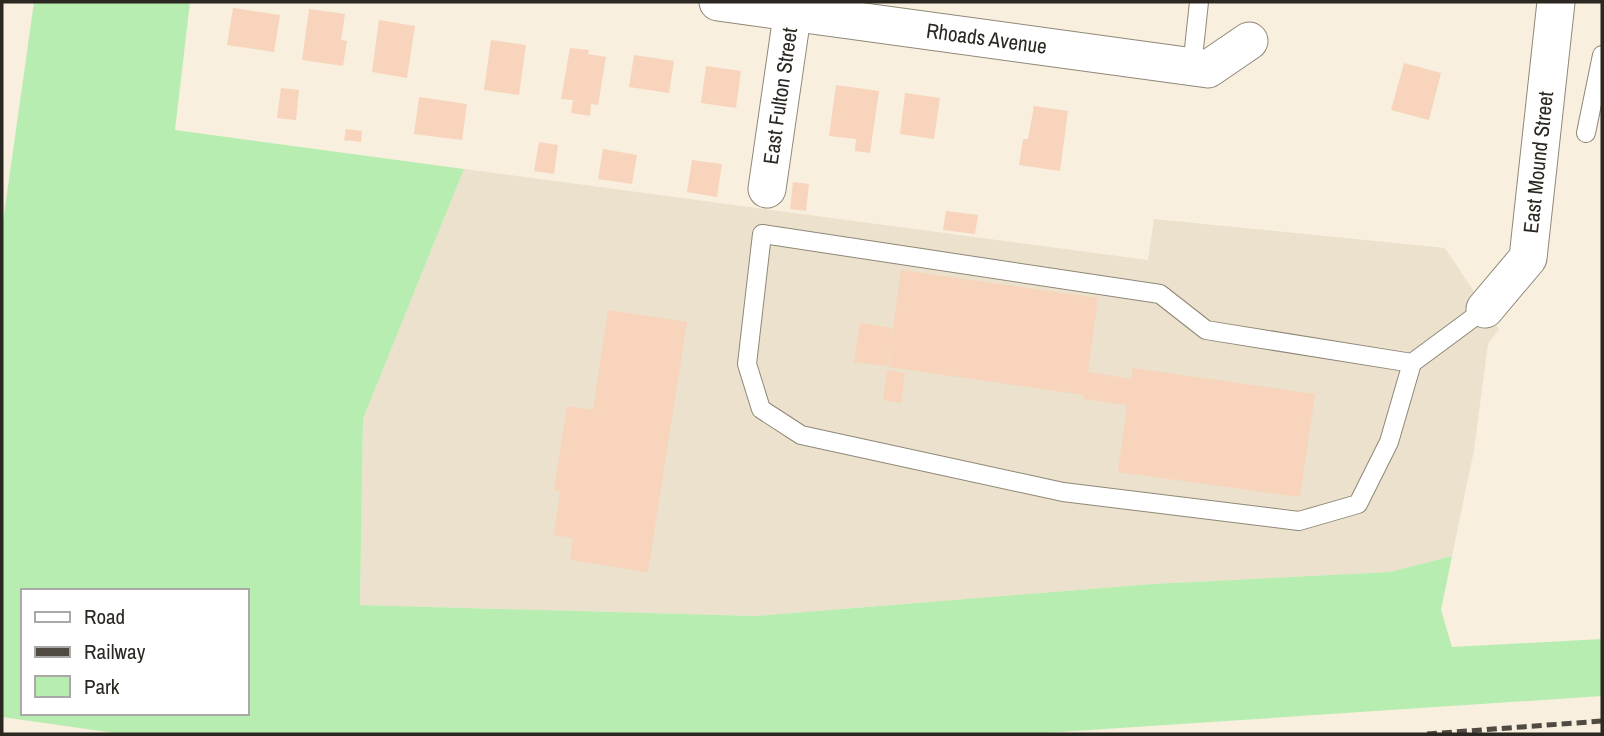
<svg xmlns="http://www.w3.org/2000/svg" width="1604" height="736" font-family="'Archivo Narrow',sans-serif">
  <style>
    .industrial { fill: #ebe1cc }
    .green { fill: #b8edb1; fill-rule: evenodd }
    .building { fill: #f8d4bc }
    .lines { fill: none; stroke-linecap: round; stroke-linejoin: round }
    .lane-casing { stroke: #8f8777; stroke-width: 20 }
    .street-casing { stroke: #8f8777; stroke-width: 39 }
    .lane { stroke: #fff; stroke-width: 18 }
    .street { stroke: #fff; stroke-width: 37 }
    .rail { stroke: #4f4a42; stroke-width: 5; stroke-dasharray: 10 5; stroke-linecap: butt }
    .labels { text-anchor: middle; stroke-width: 6; stroke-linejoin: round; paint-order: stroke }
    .street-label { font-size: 21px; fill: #2b2721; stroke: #fff }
  </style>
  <rect width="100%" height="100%" fill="#f8efde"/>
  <path class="industrial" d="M464 169 1148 260 1154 219 1445 248 1499 329 1488 344 1474 450 1452 556 1390 572 1152 584 756 616 360 605 363 419Z"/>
  <path class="green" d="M34 2H190L175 130 464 169 363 419 360 605 756 616 1152 584 1390 572 1452 556 1441 610 1452 647 1602 639V696L1029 734H122L2 717V229ZM23 591H247V713H23Z"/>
  <path class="building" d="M233 8 280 15 274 52 227 45Z
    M309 9 345 14 341 40 347 41 343 66 302 60Z
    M379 20 415 26 407 78 372 72Z
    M491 40 526 45 519 95 484 90Z
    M570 48 589 50 588 54 606 57 598 105 591 104 590 116 571 113 573 100 561 99Z
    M634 55 674 61 669 93 629 87Z
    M1404 63 1441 73 1429 120 1391 110Z
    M706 66 741 71 736 108 701 103Z
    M836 85 879 91 870 153 855 151 856 139 829 136Z
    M281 88 299 90 296 120 277 118Z
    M905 93 940 98 934 139 900 134Z
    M419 97 467 104 462 140 414 134Z
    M1034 106 1068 111 1060 171 1019 165 1023 139H1028Z
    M346 129 362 131 361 142 344 140Z
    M539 142 558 145 554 174 534 171Z
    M603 149 637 155 632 184 598 179Z
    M692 160 722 164 717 197 687 192Z
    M793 182 809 184 806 211 790 209Z
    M946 211 978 215 975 234 943 230Z
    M901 270 1098 298 1088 372 1131 379 1133 368 1315 394 1300 497 1118 472 1127 405 1083 399 1084 395 888 367 891 345 887 366 854 362 860 323 892 328 891 342Z
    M608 310 687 322 648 572 570 560 573 538 554 535 560 491 554 490 567 406 593 410Z
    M887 370 905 373 901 403 883 400Z"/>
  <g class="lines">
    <defs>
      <path id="lane" d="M1192 67 1199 2
        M1586 133 1602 55
        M1412 363 1389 442 1358 504 1299 521 1063 492 801 435 761 409 747 364 762 234 1160 294 1206 330 1412 363 1485 309"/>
      <g id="street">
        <path id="s1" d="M718 2 1208 69 1249 41"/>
        <path id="s2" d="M767 189 794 2"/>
        <path id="s3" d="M1485 309 1528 258 1556 2"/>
      </g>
    </defs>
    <use href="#lane" class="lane-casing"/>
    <use href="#street" class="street-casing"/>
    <use href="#lane" class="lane"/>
    <use href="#street" class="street"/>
    <path class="rail" d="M1427 734 1602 721"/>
  </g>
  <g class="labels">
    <g class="street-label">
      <text dy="7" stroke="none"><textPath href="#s1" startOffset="271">Rhoads Avenue</textPath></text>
      <text dy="7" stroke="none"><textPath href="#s2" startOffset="94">East Fulton Street</textPath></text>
      <text dy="7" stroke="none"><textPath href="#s3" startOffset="163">East Mound Street</textPath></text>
    </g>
  </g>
  <rect width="1604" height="736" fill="none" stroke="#2b2721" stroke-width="7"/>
  <rect x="21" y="589" width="228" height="126" fill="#ffffff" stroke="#aaa9a6" stroke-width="2"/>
  <rect x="35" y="612" width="35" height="10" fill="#ffffff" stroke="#aaa9a6" stroke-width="2"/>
  <text x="84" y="624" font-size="21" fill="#2b2721">Road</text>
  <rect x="35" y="647" width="35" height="10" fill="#4f4a42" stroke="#aaa9a6" stroke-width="2"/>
  <text x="84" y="659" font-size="21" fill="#2b2721">Railway</text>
  <rect x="35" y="676" width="35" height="21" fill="#b8edb1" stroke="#aaa9a6" stroke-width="2"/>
  <text x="84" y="694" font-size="21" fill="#2b2721">Park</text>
</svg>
